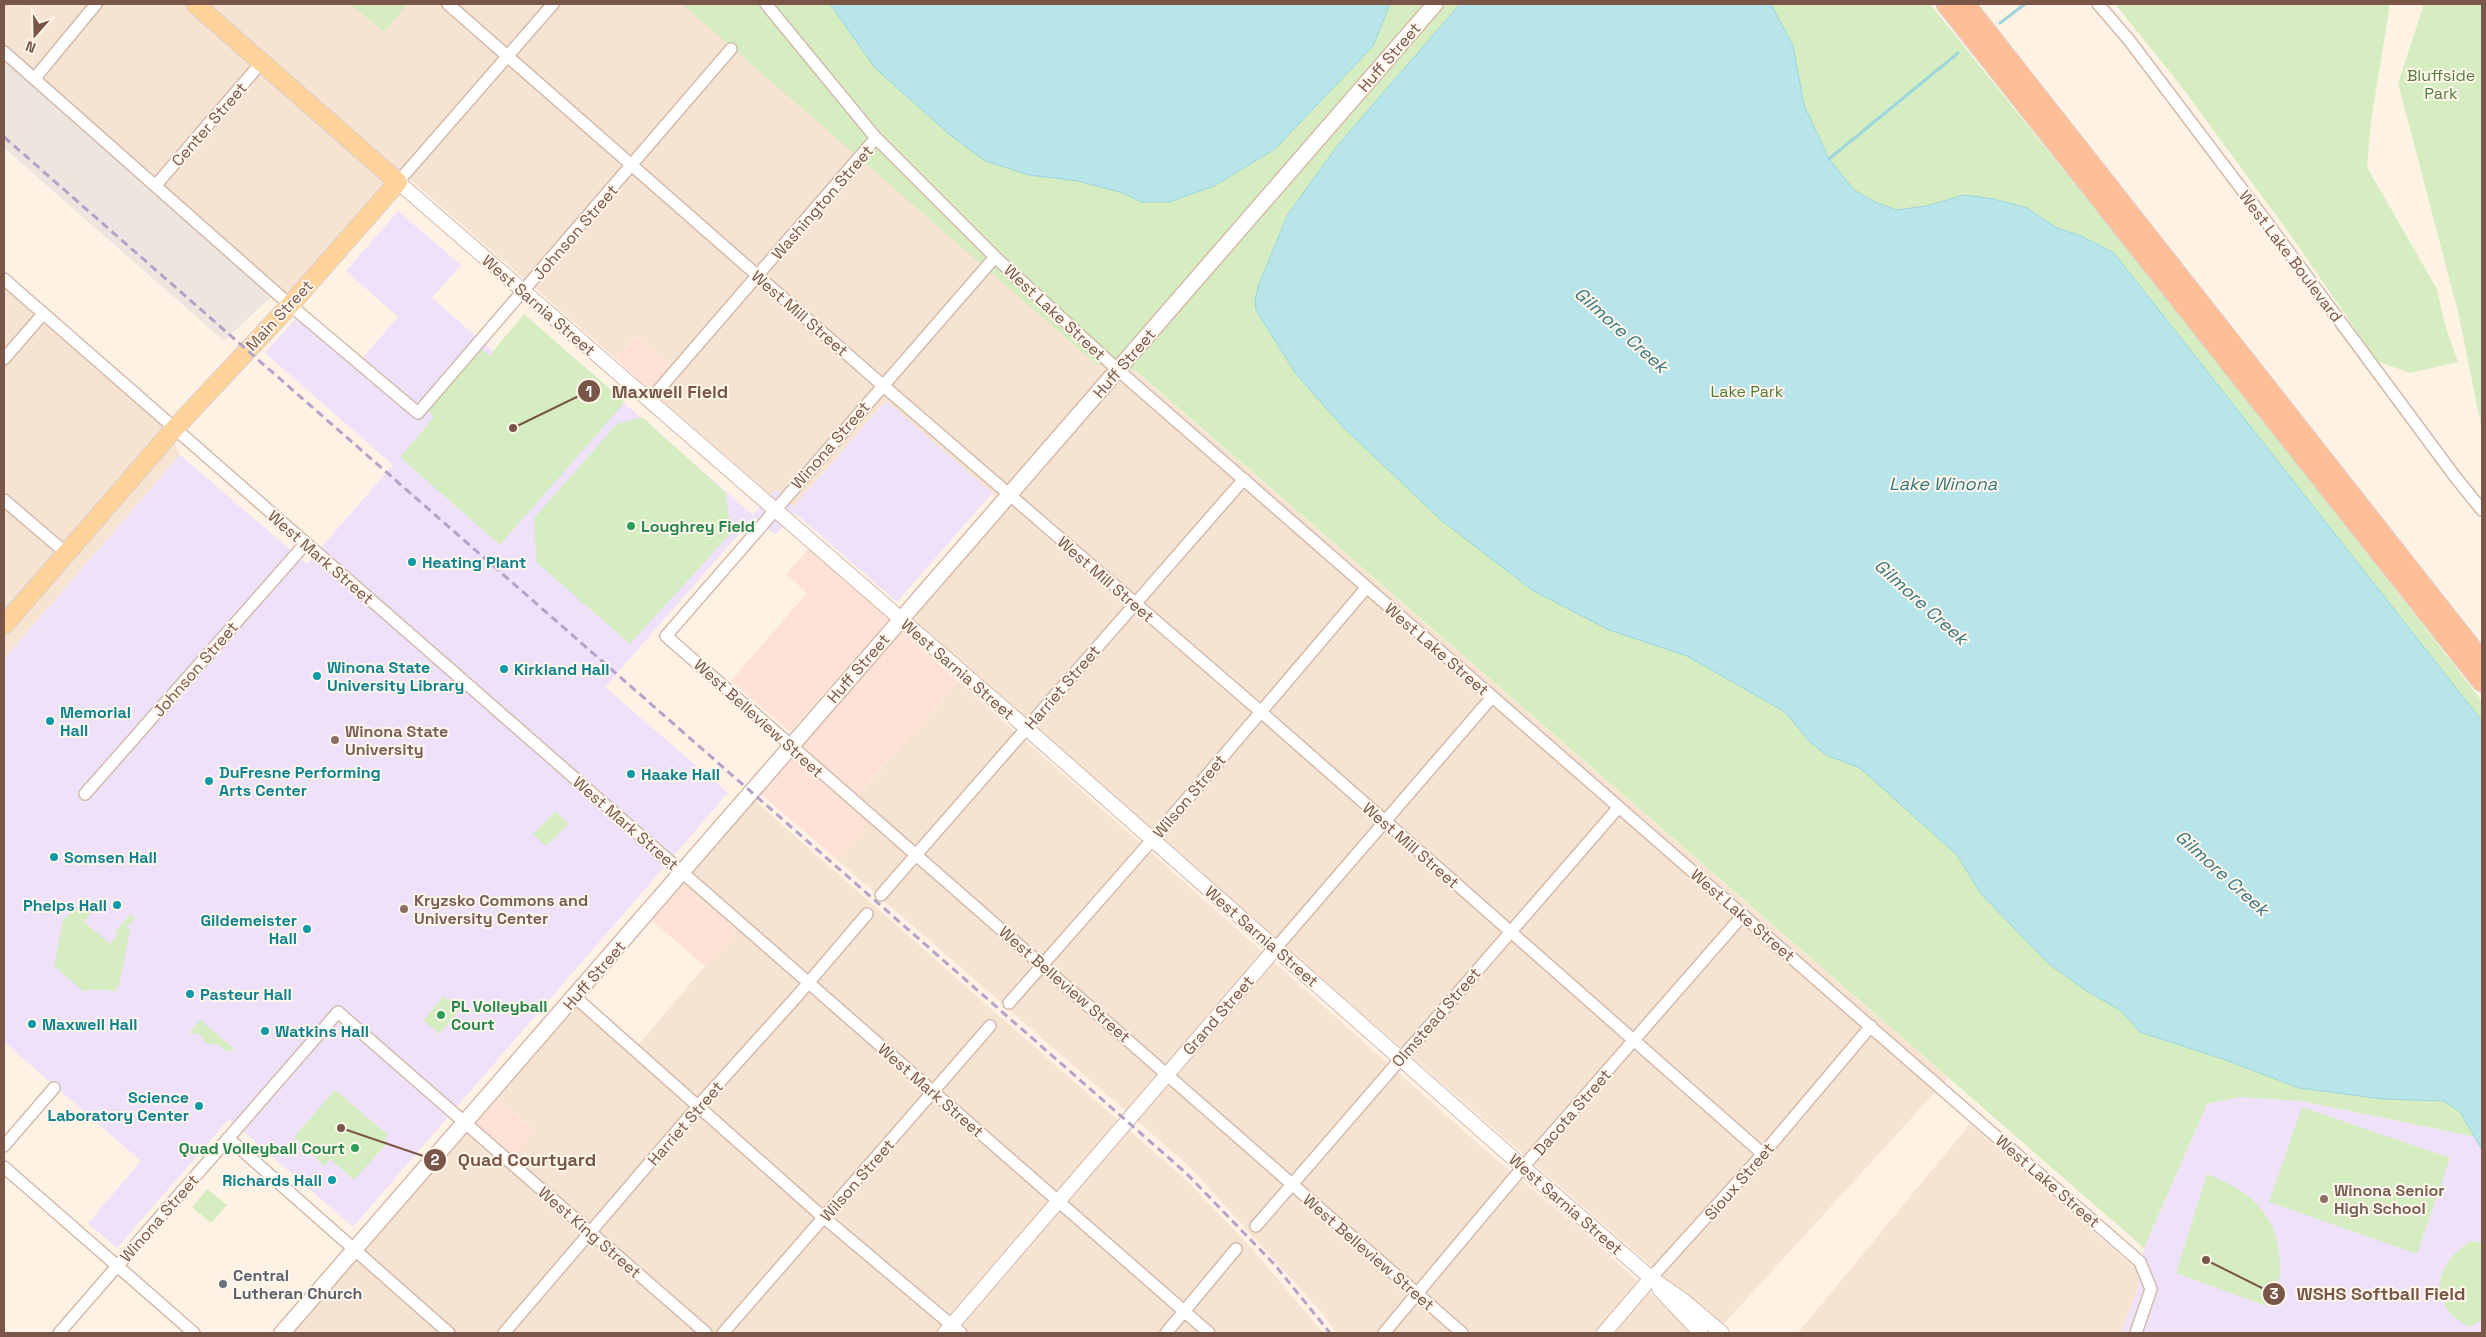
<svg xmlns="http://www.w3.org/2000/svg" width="2486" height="1337" font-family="'Space Grotesk',sans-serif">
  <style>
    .residential { fill: #f6e3d2 }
    .commercial { fill: #ffe1d8 }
    .industrial { fill: #ede5df }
    .education { fill: #efe1fa }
    .green { fill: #d6edc2 }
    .water { fill: #b7e5e9; stroke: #9dd6dc }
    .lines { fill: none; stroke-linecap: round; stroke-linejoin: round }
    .stream { stroke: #9dd6dc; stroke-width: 3 }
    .minor-casing { stroke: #d3bbac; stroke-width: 14 }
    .tertiary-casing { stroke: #d3bbac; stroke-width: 16 }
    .secondary-casing { stroke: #d6baaa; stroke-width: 18 }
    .primary-casing { stroke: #d9d0cc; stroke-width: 20 }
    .trunk-casing { stroke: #d9d0cc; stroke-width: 21 }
    .minor { stroke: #fff; stroke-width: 11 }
    .tertiary { stroke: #fff; stroke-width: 14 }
    .secondary { stroke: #fff; stroke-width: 15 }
    .primary { stroke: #ffd39a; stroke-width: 18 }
    .trunk { stroke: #febf98; stroke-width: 19 }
    .rail { stroke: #b4a2c9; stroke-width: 3; stroke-dasharray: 8 5; stroke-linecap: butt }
    .leisure-dot { fill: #2e9e5b; stroke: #fff6ec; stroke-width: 2 }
    .culture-dot { fill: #0f9aa8; stroke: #fff6ec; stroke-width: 2 }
    .education-dot { fill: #8d6e63; stroke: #fff6ec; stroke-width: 2 }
    .worship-dot { fill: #6b7280; stroke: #fff6ec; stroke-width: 2 }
    .labels { text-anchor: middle; stroke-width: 4; stroke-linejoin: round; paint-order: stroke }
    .street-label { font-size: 16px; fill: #795648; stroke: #fff6ec }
    .park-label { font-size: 16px; fill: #527a3c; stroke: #fff6ec }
    .leisure-label { font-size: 16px; font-weight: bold; fill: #27864d; stroke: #fff6ec; text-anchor: start }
    .culture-label { font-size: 16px; font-weight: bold; fill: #0d838f; stroke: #fff6ec; text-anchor: start }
    .education-label { font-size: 16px; font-weight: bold; fill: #785e54; stroke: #fff6ec; text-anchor: start }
    .worship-label { font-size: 16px; font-weight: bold; fill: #5b616d; stroke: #fff6ec; text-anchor: start }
    .water-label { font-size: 18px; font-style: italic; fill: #3a787f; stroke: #fff6ec }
    .leader { fill: none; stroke: #795648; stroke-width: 2 }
    .callout-dot { fill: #795648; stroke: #fff6ec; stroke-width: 2 }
    .mark-label { font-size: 15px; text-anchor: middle; font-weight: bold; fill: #fff }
    .callout-label { font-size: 18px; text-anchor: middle; font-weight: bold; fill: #795648; stroke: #fff6ec; stroke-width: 4; stroke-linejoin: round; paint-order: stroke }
  </style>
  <rect width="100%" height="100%" fill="#fef2e5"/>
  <path class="residential" d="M4 4H350L384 32 408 4H683L1110 366 996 497 886 401 794 506 775 490 771 495 652 392 637 337 616 359 398 169 290 294 272 296 4 58Z
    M4 282 167 428 180 455 4 659Z
    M1126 369 1135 371 1948 1078 1721 1327 909 618Z
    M958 681 1483 1148 1586 1234 1693 1333H1337L1323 1314 1190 1167 836 859 869 820 850 804Z
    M755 801 1186 1180 1249 1245 1323 1333H292L474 1124 534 1131 497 1098 585 998 639 1044 736 930 683 885Z
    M1970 1124 2140 1273 2138 1289 2121 1333H1798Z"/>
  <path class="commercial" d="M637 337 673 367 652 392 616 359Z
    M810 547 891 617 790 732 731 681 807 593 786 574Z
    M901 631 958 681 857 795 800 745Z
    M794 756 869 820 836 859 761 794Z
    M683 885 736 930 705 966 652 921Z
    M497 1098 534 1131 511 1157 474 1124Z"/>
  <path class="industrial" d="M4 58 272 296 224 341 4 148Z"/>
  <path class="education" d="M398 211 461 265 432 298 494 352 525 317 753 515 775 490 794 506 886 401 992 493 897 602 795 513 775 535 754 517 653 632 605 687 728 793 353 1227 229 1119 117 1248 88 1223 141 1161 4 1042V659L180 455 307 564 393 465 265 353 296 318 354 368 398 317 346 271Z
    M2240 1097 2301 1101 2476 1137 2482 1150V1333H2121L2138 1289 2144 1248 2207 1104Z"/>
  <path class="green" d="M350 4H408L384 32Z
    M682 4H1930L2216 360 2482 701V1134L2476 1137 2301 1101 2240 1097 2207 1104 2144 1248 1136 371 1096 364Z
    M2115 4H2390L2371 122 2367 167 2437 289 2445 325 2458 362 2410 373 2377 361 2294 240 2178 82Z
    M2424 4H2482V430L2459 316 2398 83Z
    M524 314 625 402 500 545 400 457 434 417 427 409 481 348 489 356Z
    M642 417 726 493 730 534 630 644 536 562 534 518 617 424Z
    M556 811 568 824 546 846 533 834Z
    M75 908 92 911 84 922 110 944 118 934 115 932 130 914 135 918 127 927 130 930 119 986 114 992 108 990H87L84 992 54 966 63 920Z
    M444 996 460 1010 439 1034 423 1020Z
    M200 1020 235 1050 226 1051 219 1045 206 1043 199 1034 189 1033Z
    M335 1090 388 1135 384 1139 388 1142 354 1180 330 1159 324 1166 294 1137Z
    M2302 1107 2450 1158 2417 1254 2269 1202Z
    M2207 1174C2244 1188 2276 1211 2279 1254 2279 1261 2281 1268 2280 1274 2277 1285 2272 1296 2269 1307L2176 1273Z
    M207 1189 227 1205 211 1223 192 1207Z
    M2471 1241 2482 1243V1320L2469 1327C2427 1304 2432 1265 2471 1241Z"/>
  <path class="water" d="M830 4H1390L1373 46 1275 149 1214 186 1169 202H1141L1123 193 1078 181 1029 175 985 161 949 134 875 68Z
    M1460 4H1771L1793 46 1804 105 1829 159 1854 190 1875 202 1896 210 1926 206 1964 195 1994 199 2027 208 2055 227 2081 236 2114 253 2482 721V1150L2460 1112 2444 1101 2383 1099 2299 1088 2223 1059 2140 1032 2120 1010 2085 990 2049 964 1981 894 1957 855 1860 768 1826 755 1810 742 1785 712 1687 656 1609 630 1532 590 1441 520 1345 429 1317 398 1294 371 1256 310 1255 299 1259 284 1288 214 1338 145Z"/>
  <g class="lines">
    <path class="stream" d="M2000 23 2025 4
      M1829 159 1958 53"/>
    <defs>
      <path id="minor" d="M448 4 872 376 1260 711 1763 1154
        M766 4 876 138 995 257 1118 370 2140 1262 2151 1289 2136 1333
        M2098 4 2129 40 2265 220 2456 478 2482 510
        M4 52 290 305 418 413 731 49
        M35 78 96 4
        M398 182 553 4
        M156 185 261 63
        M995 257 666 636 1462 1333
        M4 279 1209 1333
        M4 359 43 314
        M649 401 876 138
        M4 500 66 553
        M85 794 306 543
        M881 895 1244 479
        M1275 949 1492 697
        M575 997 815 1210 961 1333
        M1009 1003 1152 840 1367 587
        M228 1138 449 1333
        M4 1146 54 1088
        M4 1167 194 1333
        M1256 1226 1618 808
        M1651 1278 1763 1154 1871 1026
        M59 1333 338 1012 706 1333
        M504 1333 699 1105 798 995 867 914
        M723 1333 990 1026
        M1166 1333 1236 1249
        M1384 1333 1523 1167 1743 915"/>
      <path id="tertiary" d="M398 182 1016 719 1523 1167 1651 1278 1683 1300 1722 1333
        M1659 1289 1701 1333
        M945 1333 1275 949
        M1604 1333 1651 1278"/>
      <path id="secondary" d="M282 1333 1435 4"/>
      <path id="primary" d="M4 625 175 428 290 305 398 182 195 4"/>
      <path id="trunk" d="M1946 4 2482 682
        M1965 4 2482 661"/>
    </defs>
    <use href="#minor" class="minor-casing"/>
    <use href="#tertiary" class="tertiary-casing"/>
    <use href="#secondary" class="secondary-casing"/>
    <use href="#primary" class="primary-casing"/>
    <use href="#trunk" class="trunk-casing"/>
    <use href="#minor" class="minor"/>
    <use href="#tertiary" class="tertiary"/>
    <use href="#secondary" class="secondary"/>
    <use href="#primary" class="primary"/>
    <use href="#trunk" class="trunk"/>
    <path class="rail" d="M4 137 1186 1173 1275 1265 1330 1333"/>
  </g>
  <g class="leisure-dot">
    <circle cx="631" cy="526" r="5"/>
    <circle cx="441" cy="1015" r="5"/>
    <circle cx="355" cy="1148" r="5"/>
  </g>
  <g class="culture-dot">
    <circle cx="412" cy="562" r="5"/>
    <circle cx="504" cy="669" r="5"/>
    <circle cx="317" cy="676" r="5"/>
    <circle cx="50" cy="721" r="5"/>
    <circle cx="631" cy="774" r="5"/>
    <circle cx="209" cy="781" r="5"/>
    <circle cx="54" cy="857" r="5"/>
    <circle cx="117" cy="905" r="5"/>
    <circle cx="307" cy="929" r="5"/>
    <circle cx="190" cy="994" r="5"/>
    <circle cx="32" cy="1024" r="5"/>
    <circle cx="265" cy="1031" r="5"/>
    <circle cx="199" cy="1106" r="5"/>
    <circle cx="332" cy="1180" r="5"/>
  </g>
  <g class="education-dot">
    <circle cx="335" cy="740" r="5"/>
    <circle cx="404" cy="909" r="5"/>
    <circle cx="2324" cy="1199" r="5"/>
  </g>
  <circle class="worship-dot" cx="223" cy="1284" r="5"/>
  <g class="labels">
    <g class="street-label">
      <text transform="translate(1389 57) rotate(-49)" y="6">Huff Street</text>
      <text transform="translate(209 124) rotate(-49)" y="6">Center Street</text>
      <text transform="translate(822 202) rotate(-49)" y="6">Washington Street</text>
      <text transform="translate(575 232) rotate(-49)" y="6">Johnson Street</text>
      <text transform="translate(2291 256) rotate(53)" y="6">West Lake Boulevard</text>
      <text transform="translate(539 305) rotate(41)" y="6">West Sarnia Street</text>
      <text transform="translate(1055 312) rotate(43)" y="6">West Lake Street</text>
      <text transform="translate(800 313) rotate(41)" y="6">West Mill Street</text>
      <text transform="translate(279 315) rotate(-47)" y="6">Main Street</text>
      <text transform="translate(1124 363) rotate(-49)" y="6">Huff Street</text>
      <text transform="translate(830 445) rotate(-49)" y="6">Winona Street</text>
      <text transform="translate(321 557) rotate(41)" y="6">West Mark Street</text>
      <text transform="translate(1106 579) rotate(41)" y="6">West Mill Street</text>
      <text transform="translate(1437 649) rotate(41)" y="6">West Lake Street</text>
      <text transform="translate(858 668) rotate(-49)" y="6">Huff Street</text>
      <text transform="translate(195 669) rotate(-49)" y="6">Johnson Street</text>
      <text transform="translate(958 669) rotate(41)" y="6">West Sarnia Street</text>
      <text transform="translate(1062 687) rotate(-49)" y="6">Harriet Street</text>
      <text transform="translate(759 718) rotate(42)" y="6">West Belleview Street</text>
      <text transform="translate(1189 796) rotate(-50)" y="6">Wilson Street</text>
      <text transform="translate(626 823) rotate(41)" y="6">West Mark Street</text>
      <text transform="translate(1411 845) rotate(41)" y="6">West Mill Street</text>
      <text transform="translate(1743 915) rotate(41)" y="6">West Lake Street</text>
      <text transform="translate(1262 936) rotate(41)" y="6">West Sarnia Street</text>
      <text transform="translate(594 975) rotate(-49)" y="6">Huff Street</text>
      <text transform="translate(1065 984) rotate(41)" y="6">West Belleview Street</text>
      <text transform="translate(1218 1015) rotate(-49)" y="6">Grand Street</text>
      <text transform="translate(1436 1017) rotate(-49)" y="6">Olmstead Street</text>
      <text transform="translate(931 1090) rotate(41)" y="6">West Mark Street</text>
      <text transform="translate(1572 1112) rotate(-49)" y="6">Dacota Street</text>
      <text transform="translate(685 1123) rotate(-49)" y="6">Harriet Street</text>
      <text transform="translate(857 1180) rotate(-49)" y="6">Wilson Street</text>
      <text transform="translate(1739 1181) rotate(-49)" y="6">Sioux Street</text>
      <text transform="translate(2048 1181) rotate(41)" y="6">West Lake Street</text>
      <text transform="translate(1566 1204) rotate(41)" y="6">West Sarnia Street</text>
      <text transform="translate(159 1218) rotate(-49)" y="6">Winona Street</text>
      <text transform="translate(590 1232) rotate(41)" y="6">West King Street</text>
      <text transform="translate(1369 1252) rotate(41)" y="6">West Belleview Street</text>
    </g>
    <g class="park-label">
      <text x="2441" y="81">Bluffside<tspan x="2441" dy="18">Park</tspan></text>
      <text x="1747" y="397">Lake Park</text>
    </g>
    <g class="leisure-label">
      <text x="641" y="532">Loughrey Field</text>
      <text x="451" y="1012">PL Volleyball<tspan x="451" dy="18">Court</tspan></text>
      <text x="345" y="1154" text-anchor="end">Quad Volleyball Court</text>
    </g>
    <g class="culture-label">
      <text x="422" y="568">Heating Plant</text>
      <text x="327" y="673">Winona State<tspan x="327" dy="18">University Library</tspan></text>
      <text x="514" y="675">Kirkland Hall</text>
      <text x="60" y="718">Memorial<tspan x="60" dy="18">Hall</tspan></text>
      <text x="219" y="778">DuFresne Performing<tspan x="219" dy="18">Arts Center</tspan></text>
      <text x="641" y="780">Haake Hall</text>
      <text x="64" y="863">Somsen Hall</text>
      <text x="107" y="911" text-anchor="end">Phelps Hall</text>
      <text x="297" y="926" text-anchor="end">Gildemeister<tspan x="297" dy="18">Hall</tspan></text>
      <text x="200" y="1000">Pasteur Hall</text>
      <text x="42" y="1030">Maxwell Hall</text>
      <text x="275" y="1037">Watkins Hall</text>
      <text x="189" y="1103" text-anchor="end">Science<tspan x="189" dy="18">Laboratory Center</tspan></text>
      <text x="322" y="1186" text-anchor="end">Richards Hall</text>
    </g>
    <g class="education-label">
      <text x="345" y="737">Winona State<tspan x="345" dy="18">University</tspan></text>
      <text x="414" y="906">Kryzsko Commons and<tspan x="414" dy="18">University Center</tspan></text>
      <text x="2334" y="1196">Winona Senior<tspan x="2334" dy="18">High School</tspan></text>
    </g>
    <g class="worship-label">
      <text x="233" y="1281">Central<tspan x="233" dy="18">Lutheran Church</tspan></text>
    </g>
    <g class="water-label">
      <text transform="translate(1621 330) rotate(42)" y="6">Gilmore Creek</text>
      <text x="1943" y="490">Lake Winona</text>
      <text transform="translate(1921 602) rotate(42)" y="6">Gilmore Creek</text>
      <text transform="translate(2222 873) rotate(42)" y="6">Gilmore Creek</text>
    </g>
  </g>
  <path class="leader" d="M513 428L589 391M341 1128L435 1160M2206 1260L2274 1294"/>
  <g class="callout-dot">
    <circle cx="513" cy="428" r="5"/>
    <circle cx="341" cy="1128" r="5"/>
    <circle cx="2206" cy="1260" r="5"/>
    <circle cx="589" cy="391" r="12"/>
    <circle cx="435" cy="1160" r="12"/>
    <circle cx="2274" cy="1294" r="12"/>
  </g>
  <g class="mark-label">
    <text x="589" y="397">1</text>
    <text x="435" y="1165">2</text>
    <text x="2274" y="1299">3</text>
  </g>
  <g class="callout-label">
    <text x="670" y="398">Maxwell Field</text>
    <text x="527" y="1166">Quad Courtyard</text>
    <text x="2381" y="1300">WSHS Softball Field</text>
  </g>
  <rect width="2486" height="1337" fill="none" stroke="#795648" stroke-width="10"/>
  <g transform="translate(35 35) rotate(200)" stroke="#fff6ec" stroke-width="4" paint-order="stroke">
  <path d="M0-4L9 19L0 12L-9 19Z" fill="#795648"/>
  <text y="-8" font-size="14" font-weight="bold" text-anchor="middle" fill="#795648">N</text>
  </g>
</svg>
